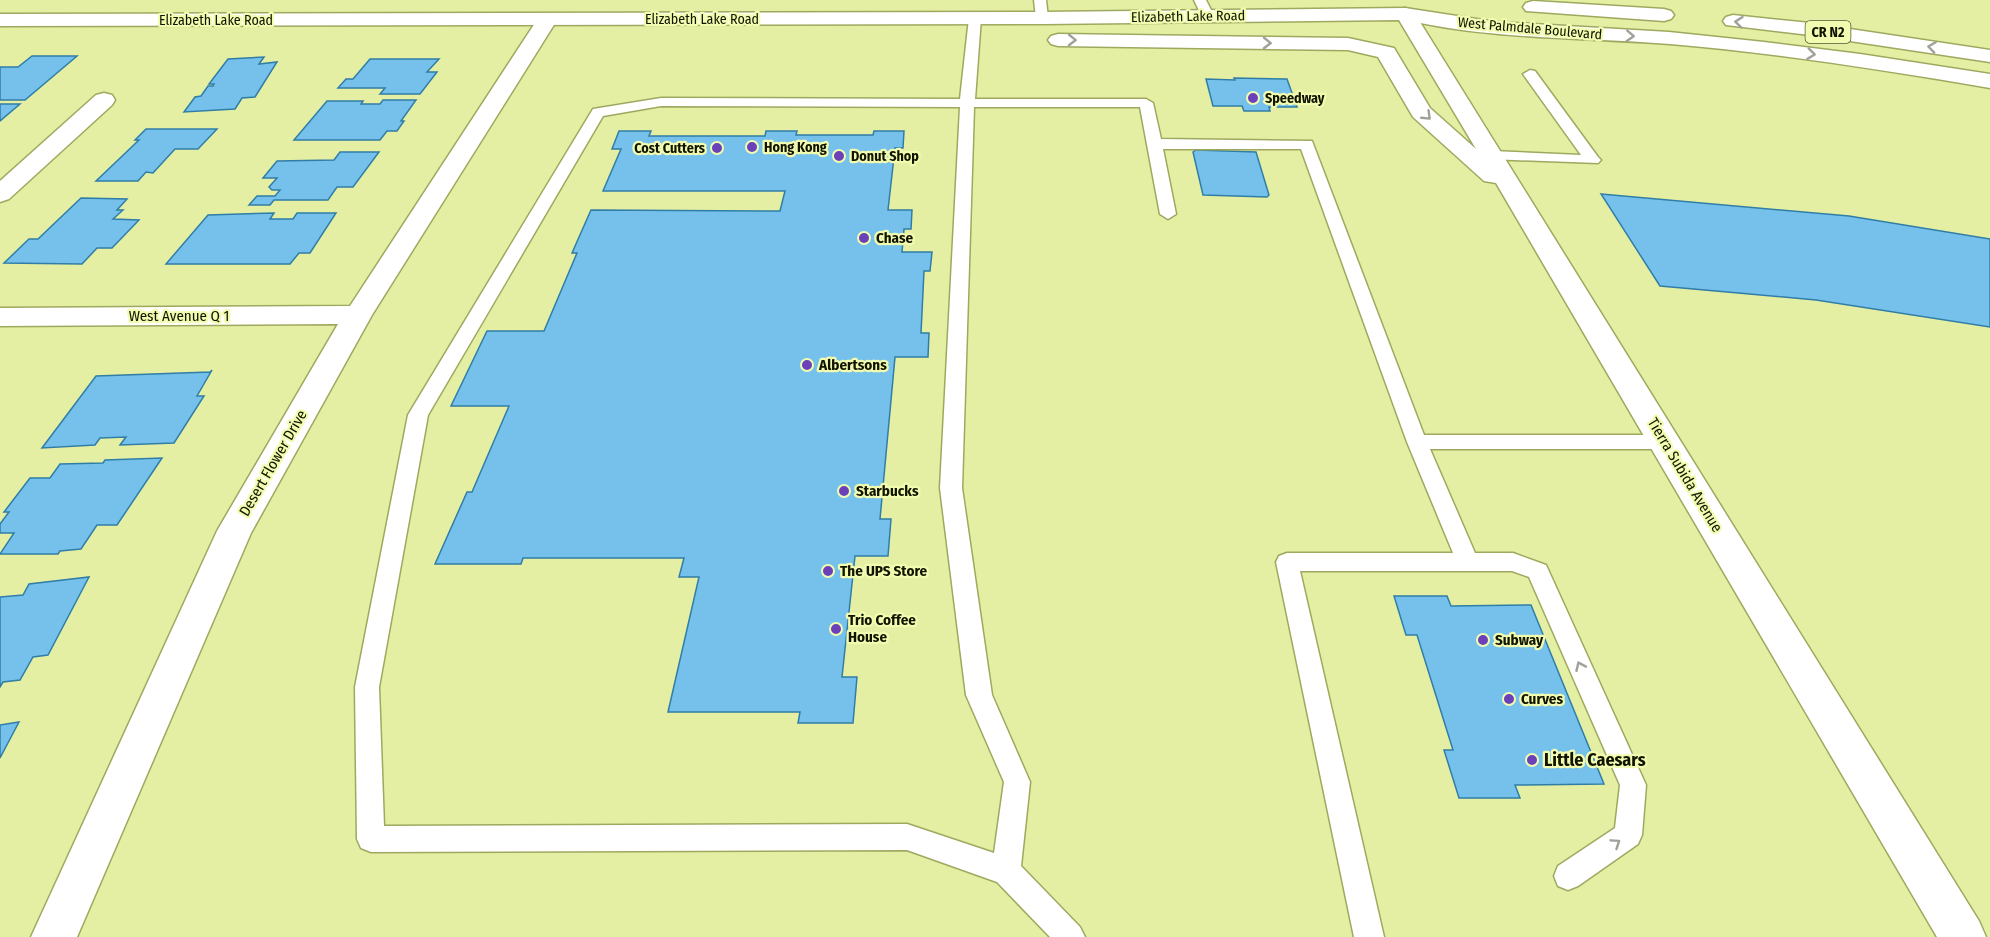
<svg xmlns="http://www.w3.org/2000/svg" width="1990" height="937" font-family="'Fira Sans Condensed',sans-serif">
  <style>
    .building { fill: #75c1ec; stroke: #307ea6; stroke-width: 1.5 }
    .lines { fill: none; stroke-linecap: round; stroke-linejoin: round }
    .lane-casing { stroke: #9fa85f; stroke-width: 3 }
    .street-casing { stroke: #9fa85f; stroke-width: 3 }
    .secondary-casing { stroke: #9fa85f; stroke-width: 3 }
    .primary-casing { stroke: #9fa85f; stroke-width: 3 }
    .lane { fill: #fff; fill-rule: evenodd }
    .street { fill: #fff; fill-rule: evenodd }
    .secondary { fill: #fff; fill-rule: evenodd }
    .primary { fill: #fff; fill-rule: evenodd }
    .oneway { stroke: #a0a199 }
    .poi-dot { fill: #6a41b9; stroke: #f2fcb0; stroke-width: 2 }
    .labels { text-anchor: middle; stroke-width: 4.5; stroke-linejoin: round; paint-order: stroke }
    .far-street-label { font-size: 14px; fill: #121400; stroke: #f2fcb0 }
    .shield { fill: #f2fcb0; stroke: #555a35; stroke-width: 1.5 }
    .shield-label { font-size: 14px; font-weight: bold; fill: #121400 }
    .far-poi-label { font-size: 14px; font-weight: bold; fill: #121400; stroke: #f2fcb0; text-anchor: start }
    .poi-label { font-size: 15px; font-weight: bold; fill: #121400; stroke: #f2fcb0; text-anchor: start }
    .street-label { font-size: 15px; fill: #121400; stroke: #f2fcb0 }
    .near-poi-label { font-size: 18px; font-weight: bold; fill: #121400; stroke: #f2fcb0; text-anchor: start }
  </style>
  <rect width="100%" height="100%" fill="#e5efa3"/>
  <path class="building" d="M32 56H77L25 100H0V67H18Z
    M264 57 259 64 277 62 255 97 242 98 235 109 184 112 195 97 201 96 208 86H213L214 84H209L228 59Z
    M370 59H439L427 72H437L420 94H380L385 88H338L346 79H353Z
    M1234 78 1287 79 1297 107H1269L1270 111H1244L1242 106H1213L1206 79 1235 80Z
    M383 100H416L401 121H404L397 131H387L380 140H294L327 101H363L361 104H380Z
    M0 104H20L0 121Z
    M146 129H217L198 149H175L153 173 146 172 138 181H96L139 140H135Z
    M619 131H651L649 136H765L766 131H797L796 135H873L874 131H904L903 148H895L888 210H912L911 229H904L902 252H932L930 271H924L921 333H929L928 357H895L880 519H891L888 556H855L842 677H857L853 723H798L800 712H668L699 577H679L684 558H523L521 564H435L467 492H472L509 406H451L487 331H544L577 253H572L591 210 780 211 785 191H603L621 149H612Z
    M1196 150 1256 152 1269 195 1267 197 1203 195 1193 152Z
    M340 152H379L353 187H337L328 200H274L270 205H249L257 196H275L280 190H272L269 187 277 178H263L277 161 334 160Z
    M1601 194 1849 216 1990 239V327L1816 300 1660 286Z
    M81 198 127 199 117 210H123L113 219 139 220 112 248H97L82 264 4 263 29 239H38Z
    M274 213 270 219H293L297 213H336L310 253H299L290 264H166L208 215Z
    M212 370 197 396H204L174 443 120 445 126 437 100 438 95 445 42 448 96 376 210 372Z
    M162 458 117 525H97L81 549 60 551 58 554H0L14 533H0V524L9 512H4L30 478H50L60 464 103 463 105 460Z
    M89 577 48 655 33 657 20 680 3 682 0 687V597L23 595 29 584Z
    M1394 596H1447L1451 606 1531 605 1604 784 1515 785 1520 798H1459L1444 750H1453L1417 635H1406Z
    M19 722 0 758V725Z"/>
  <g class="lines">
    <defs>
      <path id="lane" d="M1034 0H1046L1048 18 1047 21 1042 22 1036 18Z
        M1194 0H1206L1214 16 1213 19H1203Z
        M975 14 981 18 975 99H1146L1153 103 1161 139 1312 141 1424 435H1665L1672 437 1675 442 1672 447 1665 449H1430L1475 553H1513L1546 565 1646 785 1642 835 1638 844 1578 886 1568 890 1558 886 1554 876 1558 866 1615 828 1620 785 1529 577 1512 571H1300L1384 937H1354L1276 562 1279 556 1287 553H1453L1407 442 1301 149H1163L1176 214 1168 219 1160 214 1140 107H974L962 488 992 695 1030 782 1021 866 1080 927 1085 937H1050L997 882 907 850 371 852 361 848 357 839 355 687 408 415 593 109 661 98 960 99 969 18ZM661 106 960 107 940 488 966 695 1004 782 994 853 907 824 384 826 379 687 428 415 603 116Z
        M1530 70 1535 71 1598 157 1601 160 1598 163 1488 159 1485 156 1493 151 1581 155 1523 74Z"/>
      <path id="street" d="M547 14 554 16 557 20 372 315 251 533 77 937H31L217 531 338 324 0 326V308L350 306 537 20 540 16Z
        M104 93 112 95 115 100 112 105 9 199 0 202V181L96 95Z"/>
      <path id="secondary" d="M1405 8 1412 10 1415 14 1979 921 1986 937H1937L1496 183 1484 181 1413 117 1378 57 1348 50 1058 46 1051 44 1048 40 1051 36 1058 34 1348 38 1394 48 1430 108 1476 149 1399 20 1042 24 0 26V14L1042 12Z"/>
      <path id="primary" d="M1533 1 1664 9 1671 11 1674 15 1671 19 1664 21 1526 11 1523 7 1526 3Z
        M1405 8 1496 22 1669 32 1764 42 1860 54 1990 74V88C1884 70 1777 53 1670 44 1579 37 1486 40 1398 18L1395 14 1398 10Z
        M1733 15 1810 23 1990 50V62L1810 35 1726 25 1723 21 1726 17Z"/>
    </defs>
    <use href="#lane" class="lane-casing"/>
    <use href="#street" class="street-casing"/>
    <use href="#secondary" class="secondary-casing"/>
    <use href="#primary" class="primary-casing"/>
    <use href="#lane" class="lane"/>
    <use href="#street" class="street"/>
    <use href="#secondary" class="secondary"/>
    <use href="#primary" class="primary"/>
  </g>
  <defs><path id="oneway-chevron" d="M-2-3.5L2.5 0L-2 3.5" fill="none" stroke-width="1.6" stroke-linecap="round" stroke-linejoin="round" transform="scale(1.5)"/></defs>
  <g class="oneway">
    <use href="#oneway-chevron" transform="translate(1739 22) rotate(-174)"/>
    <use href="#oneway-chevron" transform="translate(1630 36) rotate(3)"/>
    <use href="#oneway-chevron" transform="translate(1072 40) rotate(1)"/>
    <use href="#oneway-chevron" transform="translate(1267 43) rotate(1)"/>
    <use href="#oneway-chevron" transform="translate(1932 47) rotate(-172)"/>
    <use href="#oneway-chevron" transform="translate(1811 54) rotate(7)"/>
    <use href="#oneway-chevron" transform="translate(1427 116) rotate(44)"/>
    <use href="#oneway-chevron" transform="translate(1580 666) rotate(-114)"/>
    <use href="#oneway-chevron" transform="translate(1616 843) rotate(-34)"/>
  </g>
  <g class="poi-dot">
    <circle cx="1253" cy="98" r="6"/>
    <circle cx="752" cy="147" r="6"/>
    <circle cx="717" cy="148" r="6"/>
    <circle cx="839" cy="156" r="6"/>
    <circle cx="864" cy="238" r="6"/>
    <circle cx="807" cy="365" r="6"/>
    <circle cx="844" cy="491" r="6"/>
    <circle cx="828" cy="571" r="6"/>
    <circle cx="836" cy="629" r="6"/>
    <circle cx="1483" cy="640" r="6"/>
    <circle cx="1509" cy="699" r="6"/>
    <circle cx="1532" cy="760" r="6"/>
  </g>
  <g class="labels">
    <g class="far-street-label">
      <text transform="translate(1188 16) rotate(-1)" y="5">Elizabeth Lake Road</text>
      <text x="702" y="24">Elizabeth Lake Road</text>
      <text x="216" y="25">Elizabeth Lake Road</text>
      <text transform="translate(1530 28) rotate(5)" y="5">West Palmdale Boulevard</text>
    </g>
    <rect class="shield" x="1805.5" y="21" width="45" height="22" rx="4.5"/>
    <g class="shield-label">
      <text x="1828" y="37">CR N2</text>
    </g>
    <g class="far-poi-label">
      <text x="1265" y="103">Speedway</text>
      <text x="764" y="152">Hong Kong</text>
      <text x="705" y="153" text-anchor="end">Cost Cutters</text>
      <text x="851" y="161">Donut Shop</text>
    </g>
    <g class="poi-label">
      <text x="876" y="243">Chase</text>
      <text x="819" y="370">Albertsons</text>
      <text x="856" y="496">Starbucks</text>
      <text x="840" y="576">The UPS Store</text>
      <text x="848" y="625">Trio Coffee<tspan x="848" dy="17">House</tspan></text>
      <text x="1495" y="645">Subway</text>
      <text x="1521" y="704">Curves</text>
    </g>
    <g class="street-label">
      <text x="179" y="321">West Avenue Q 1</text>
      <text transform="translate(273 463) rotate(-60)" y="5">Desert Flower Drive</text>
      <text transform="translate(1685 475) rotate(59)" y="5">Tierra Subida Avenue</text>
    </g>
    <g class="near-poi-label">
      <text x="1544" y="766">Little Caesars</text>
    </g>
  </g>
</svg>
